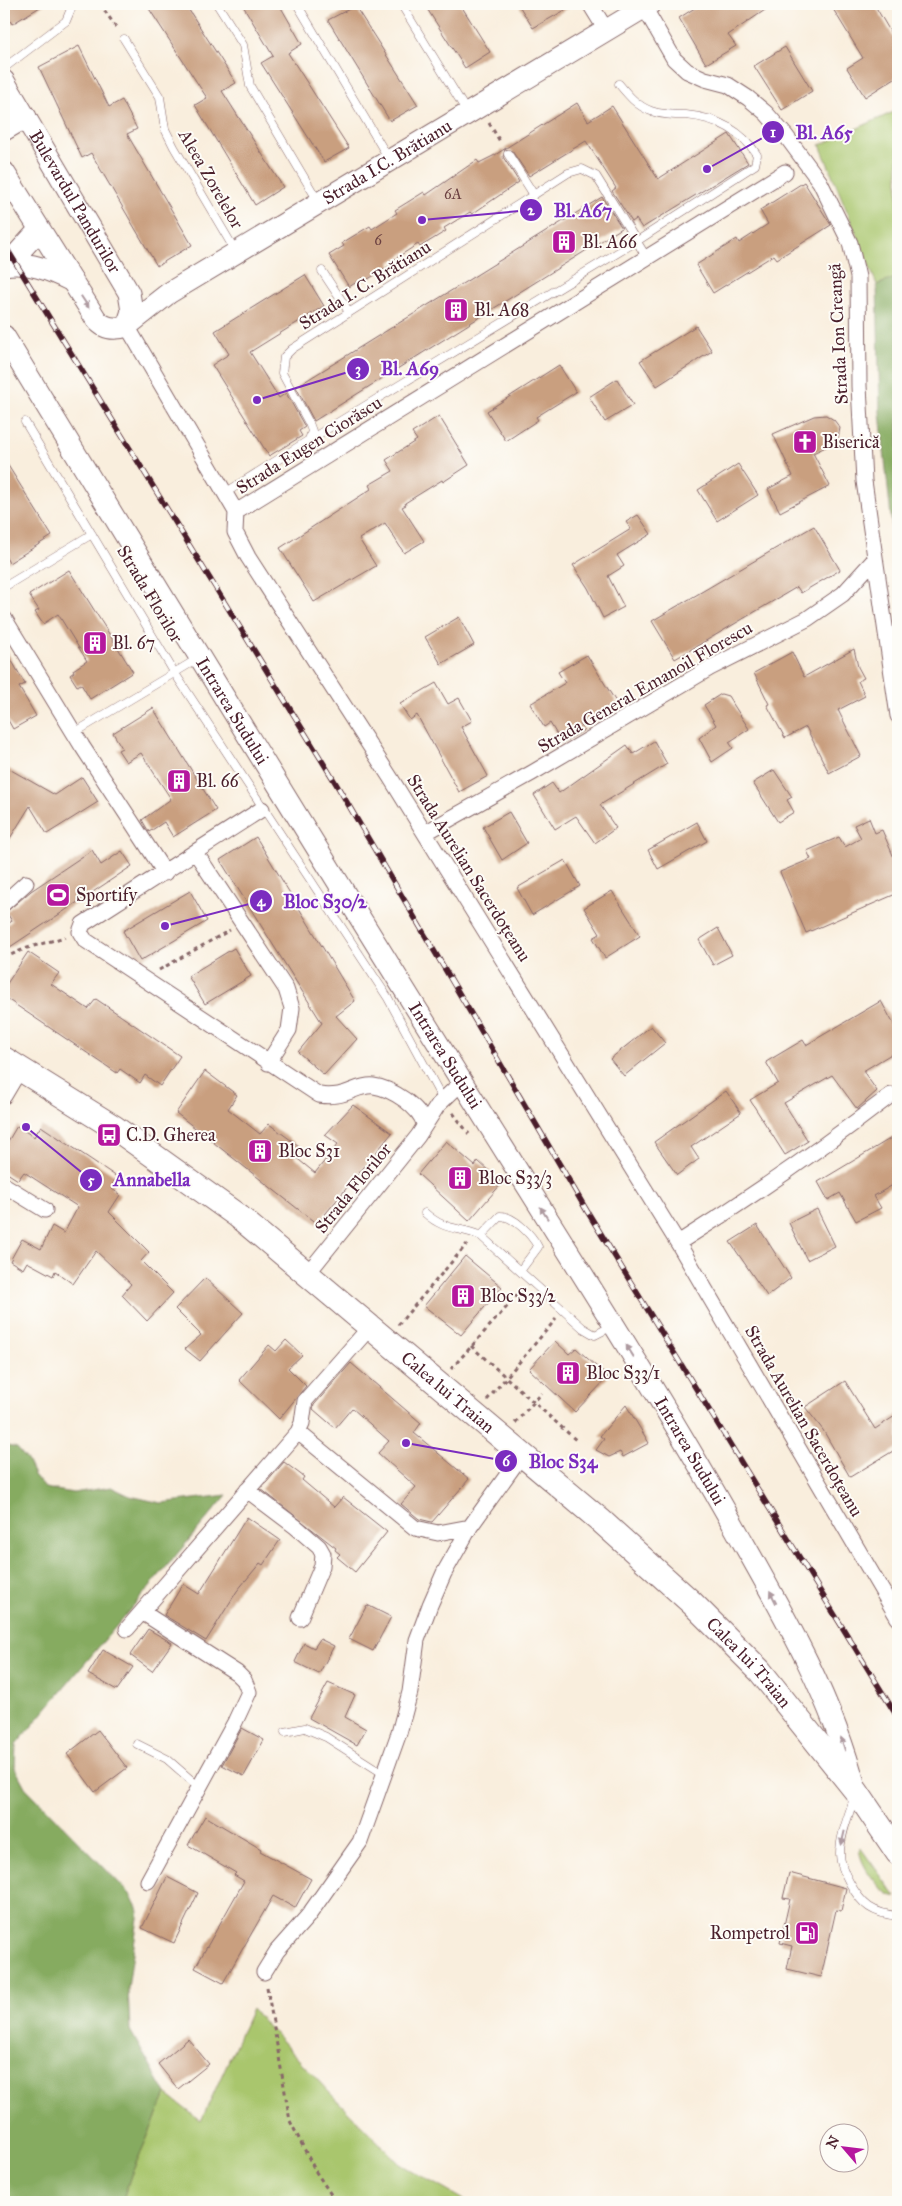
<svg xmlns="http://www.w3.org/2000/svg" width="902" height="2206" font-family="'IM FELL Great Primer',serif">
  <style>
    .green { fill: #a9c66d; stroke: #7a724c }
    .forest { fill: #86ab60; stroke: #686546 }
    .building { fill: #c99f7f }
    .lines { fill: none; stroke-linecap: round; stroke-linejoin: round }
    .lane-casing { stroke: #876769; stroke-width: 9 }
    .street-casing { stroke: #876769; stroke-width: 17 }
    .secondary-casing { stroke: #876769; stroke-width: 23 }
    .primary-casing { stroke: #876769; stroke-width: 26 }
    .path { stroke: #876769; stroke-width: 3; stroke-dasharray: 4 4; stroke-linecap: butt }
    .lane { stroke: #fff; stroke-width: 8 }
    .street { stroke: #fff; stroke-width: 15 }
    .secondary { stroke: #fff; stroke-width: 21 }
    .primary { stroke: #fff; stroke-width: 24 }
    .rail-casing { stroke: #4a1f2b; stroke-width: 5.5 }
    .rail { stroke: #fdfcf7; stroke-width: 4; stroke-dasharray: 11; stroke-linecap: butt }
    .oneway { fill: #ae9aa0 }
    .labels { text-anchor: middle; stroke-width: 4; stroke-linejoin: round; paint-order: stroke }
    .number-label { font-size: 15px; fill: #6a3f40 }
    .street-label { font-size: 18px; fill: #4a1f2b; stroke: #fdfcf7 }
    .poi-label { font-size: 18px; fill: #4a1f2b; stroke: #fdfcf7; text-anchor: start }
    .leader { fill: none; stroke: #7b2cbf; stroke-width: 2 }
    .callout-dot { fill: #7b2cbf; stroke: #fdfcf7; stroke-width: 2 }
    .mark-label { font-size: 15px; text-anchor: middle; font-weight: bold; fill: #fff }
    .callout-label { font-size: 19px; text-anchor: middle; font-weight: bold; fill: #7b2cbf; stroke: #fdfcf7; stroke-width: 4; stroke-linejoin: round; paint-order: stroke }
  </style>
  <rect width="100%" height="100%" fill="#fdfcf7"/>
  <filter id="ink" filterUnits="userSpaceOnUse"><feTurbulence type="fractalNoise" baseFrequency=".02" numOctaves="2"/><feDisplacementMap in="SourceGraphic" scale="10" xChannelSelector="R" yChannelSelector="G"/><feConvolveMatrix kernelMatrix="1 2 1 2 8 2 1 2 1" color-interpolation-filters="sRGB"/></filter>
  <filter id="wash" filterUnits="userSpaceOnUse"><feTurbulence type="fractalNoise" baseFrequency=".0096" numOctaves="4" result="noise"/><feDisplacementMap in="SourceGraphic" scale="20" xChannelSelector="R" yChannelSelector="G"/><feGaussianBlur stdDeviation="1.12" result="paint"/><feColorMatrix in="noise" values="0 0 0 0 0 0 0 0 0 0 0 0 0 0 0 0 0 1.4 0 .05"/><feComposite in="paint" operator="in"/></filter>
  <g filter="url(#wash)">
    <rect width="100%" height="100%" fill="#f9eedd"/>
    <path class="green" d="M898 110V277L877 285 820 145Z
      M860 1847 896 1897C882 1895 856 1861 860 1847Z
      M252 2009 326 2089 400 2164 467 2202H122L131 2175 166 2094 201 2121Z"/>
    <path class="forest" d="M898 277V583L880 413 877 285Z
      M4 1445 17 1448 27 1460 34 1475 45 1488 73 1493 111 1487 130 1496 161 1503 227 1495 16 1745 15 1768 25 1787 130 1894 139 1911 128 1988 130 2030 166 2094 131 2175 122 2202H4Z"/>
    <g id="blocks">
      <path class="building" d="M4 4H45L12 24 4 10Z
        M146 4H185L236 83 222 91 283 187 255 205 195 105 207 98Z
        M242 4H279L302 44 288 53 349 148 324 162 261 63 273 56Z
        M424 4H460L490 52 465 68Z
        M518 4H576L533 28Z
        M701 4H774L728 35 736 46 706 64 679 18Z
        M830 4H874L898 45V76L865 97 847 68 863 58Z
        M355 6 418 105 390 121 328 20Z
        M79 46 109 107 122 100 137 129 127 134 192 245 157 266 91 153 82 158 39 67Z
        M785 47 812 91 782 110 754 66Z
        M577 103 588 121 612 106 658 179 729 134 748 163 642 228 636 219 632 222 612 191 616 188 586 141 529 176 512 151 505 149 503 157 519 182 472 214 470 212 444 228 446 231 420 247 418 244 390 262 391 265 365 281 363 278 349 287 329 255 344 246 342 243 370 226 372 229 397 213 395 210 424 192 426 195 477 160 479 163 495 155Z
        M804 182 831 225 777 259 774 255 713 293 696 265 737 239 739 243 768 224 760 210Z
        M602 197 622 228 314 421 296 387Z
        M305 275 324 306 250 352 279 398 286 393 305 427 299 431 302 436 269 456 212 365 229 354 215 331Z
        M696 326 712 351 657 386 640 361Z
        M559 365 576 392 536 417 538 420 506 441 487 411Z
        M617 379 633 405 605 422 589 397Z
        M826 415 834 420 840 428 838 438 828 446 813 453 830 486 780 512 768 489 793 476 773 434 814 416Z
        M439 416 469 465 443 482 442 480 405 503 406 505 402 507 424 541 404 553 385 523 359 539 376 566 314 602 280 548 371 489 369 485 393 471 386 460 417 440 412 433Z
        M4 459 52 536 9 563 4 554Z
        M738 464 758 495 717 521 698 490Z
        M638 515 651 534 617 555 624 566 608 576 624 607 603 618 588 588 573 565 631 529 626 522Z
        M814 526 840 570 801 593 797 587 675 659 652 621Z
        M69 570 133 672 90 699 81 684 77 686 70 675 74 672 73 670 87 661 58 614 43 624 35 612 39 610 29 595Z
        M459 617 474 645 441 664 425 637Z
        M4 647 25 684 19 687 36 716 13 729 4 713Z
        M854 649 858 667 864 678 858 681 865 696 838 710 861 756 829 773 806 727 785 738 767 705 769 704 754 673 792 652 804 677Z
        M587 655 616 702 580 724 584 730 562 743 550 723 544 727 530 704 565 683 558 672Z
        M436 683 448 704 459 698 472 721 461 727 488 776 459 792 417 715 410 720 400 704Z
        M721 694 728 696 749 729 729 742 733 748 712 762 699 738 716 725 704 705Z
        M153 708 216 810 173 837 164 822 149 832 142 820 171 799 141 753 126 762 118 750 122 748 113 733Z
        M654 741 667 764 600 805 616 828 595 843 576 816 555 829 534 795 552 783 559 793 627 745 633 754Z
        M4 766 55 795 82 777 98 802 47 834 30 806 4 848Z
        M774 770 792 797 787 800 794 812 778 822 753 783Z
        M509 812 527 843 502 860 483 827Z
        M869 818 875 833 882 830 898 867V893L806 933 780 872 811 859 807 851 839 837 845 847 861 838 854 825Z
        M697 822 707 841 658 869 648 850Z
        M256 837 355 1001 336 1016 357 1039 324 1075 298 1052 322 1023 220 860Z
        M92 850 101 865 122 851 132 866 4 951V927L12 921 6 912 31 891Z
        M565 860 580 886 532 915 517 888Z
        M190 891 207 921 140 961 123 931Z
        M612 891 640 936 605 958 593 938 600 934 584 908Z
        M718 928 732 955 713 965 699 940Z
        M234 948 251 976 205 1004 188 976Z
        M28 952 59 973 51 984 88 1009 96 999 180 1056 160 1086 145 1075 140 1083 120 1069 117 1073 4 997V988Z
        M881 1001 898 1032V1050L863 1071 877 1091 857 1109 832 1075 784 1103 808 1141 785 1155 750 1100 778 1083 766 1062 803 1040 806 1045Z
        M651 1026 665 1043 624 1076 610 1059Z
        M205 1071 237 1095 228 1109 260 1134 269 1124 299 1146 294 1156 315 1173 338 1144 325 1135 353 1105 392 1133 317 1224 176 1113Z
        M726 1091 741 1113 691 1147 699 1159 677 1175 654 1142Z
        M17 1126 34 1137 41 1126 117 1177 111 1188 120 1195 109 1212 149 1252 141 1261 173 1293 147 1321 122 1295 131 1284 96 1251 73 1284 55 1271 53 1276 27 1262 23 1269 10 1261 22 1239 41 1249 52 1226 64 1233 78 1207 24 1172 18 1180 4 1171V1148Z
        M898 1134V1182L874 1196 881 1208 856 1221 840 1193 828 1200 818 1182Z
        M446 1141 475 1166 478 1161 502 1183 469 1221 418 1174Z
        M817 1209 835 1246 807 1260 789 1223Z
        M757 1225 791 1278 767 1296 730 1242Z
        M465 1256 502 1287 461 1335 424 1306Z
        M205 1278 243 1313 200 1361 185 1349 201 1335 175 1309Z
        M286 1340 302 1355 288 1368 306 1386 279 1419 239 1380 269 1345 276 1351Z
        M555 1341 569 1354 576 1348 608 1377 575 1412 529 1369Z
        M351 1363 421 1423 414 1433 469 1479 432 1522 419 1519 401 1504 416 1487 378 1453 389 1441 352 1408 335 1428 313 1409 314 1405Z
        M845 1381 875 1429 898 1414V1448L850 1477 823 1430 805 1407Z
        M626 1405 649 1443 623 1457 620 1452 609 1457 596 1450 604 1439 600 1436Z
        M284 1462 304 1477 302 1480 334 1507 343 1497 387 1532 355 1572 337 1557 340 1554 335 1550 336 1548 261 1489Z
        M247 1517 280 1540 263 1565 260 1563 237 1591 206 1641 164 1615 183 1584 199 1594Z
        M367 1605 391 1617 373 1651 349 1639Z
        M148 1629 172 1643 152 1671 130 1655Z
        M320 1639 334 1646 319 1674 295 1662 304 1643 314 1648Z
        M103 1650 133 1667 117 1690 88 1674Z
        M328 1683 355 1695 345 1717 366 1729 357 1745 309 1718Z
        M242 1728 264 1740 244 1776 222 1765Z
        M98 1730 127 1768 95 1792 67 1754Z
        M205 1816 261 1849 260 1851 311 1879 295 1908 273 1896 223 1983 195 1968 244 1881 234 1875 236 1873 188 1845Z
        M789 1873 846 1888 841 1911 836 1910 821 1977 787 1969 792 1946 780 1943 790 1899 783 1898Z
        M167 1877 198 1893 174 1943 142 1928Z
        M188 2039 209 2064 178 2089 158 2064Z"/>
    </g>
  </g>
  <g filter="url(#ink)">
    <use href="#blocks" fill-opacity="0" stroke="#876769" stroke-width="1"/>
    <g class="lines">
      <defs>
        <path id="lane" d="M217 4 243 45 250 86 318 201
          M297 4 389 159
          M401 4 467 112
          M124 39 160 97 165 129 174 147 236 252
          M4 68 66 21 73 4
          M508 154 534 195
          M322 271 349 312
          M25 422 174 672 388 998 443 1100
          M309 440 637 241 755 165 757 155C741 129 716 118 686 115 674 115 662 115 651 111 637 106 628 95 619 84
          M225 493 309 440 312 431 309 423 282 373 284 357 292 349 568 173 582 169 596 176 647 258
          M4 587 92 534
          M74 733 199 658
          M425 1213C446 1232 459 1226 481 1236L583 1328 595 1335 614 1325
          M481 1236 500 1216C514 1216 532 1235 538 1247L520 1271
          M285 1732 305 1728 326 1737 384 1774
          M137 1744 167 1759 199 1787
          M854 1798C849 1815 840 1835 840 1854 840 1869 856 1898 869 1907 878 1913 888 1915 898 1916"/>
        <path id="street" d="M590 4 606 30
          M644 7 674 59 687 71 705 79 728 85 748 98 766 113 786 136 820 182 850 243 858 277 859 386 864 481 898 716
          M127 326 236 512
          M236 512 235 532 248 557 390 777 678 1243 898 1618
          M236 512 785 172
          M4 618 82 746 165 873
          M262 809 83 924 80 932 85 940 319 1095C359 1101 359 1068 405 1100 414 1107 422 1114 424 1124
          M425 833 532 773 710 668 807 619 843 594 874 560
          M196 853 286 989 292 1008 289 1030 268 1063
          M4 903 26 883
          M4 1096 20 1069
          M4 1185 45 1210
          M678 1243C752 1197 822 1148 891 1095
          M308 1273 418 1136 438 1105 462 1082
          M298 1432 415 1528 438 1533 470 1527
          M247 1490 296 1527 319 1547 323 1554 322 1566 300 1618
          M142 1612 237 1673 244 1680 249 1692 235 1722 148 1881
          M127 1629 298 1432 302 1423 305 1401 371 1326
          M264 1972 277 1951 308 1916 360 1842 399 1733 410 1692 417 1640 430 1605 444 1573 470 1527 523 1453"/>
        <g id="secondary">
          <path id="s1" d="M4 81 129 293 132 311 127 326C115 330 104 329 96 319L4 172"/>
          <path d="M4 130 26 117"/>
          <path d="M8 264 39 230"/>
          <path d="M4 265C28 261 50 270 72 281"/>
          <path id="s2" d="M127 326 169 293 650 4"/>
          <path id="s3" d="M4 336C177 621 351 906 529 1189 601 1304 674 1419 740 1537 786 1618 833 1700 856 1791"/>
        </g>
        <g id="primary">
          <path id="s4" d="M4 1059 115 1128 238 1216 600 1520 692 1603 760 1671 856 1791 898 1853"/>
        </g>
      </defs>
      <use href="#lane" class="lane-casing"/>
      <use href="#street" class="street-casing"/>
      <use href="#secondary" class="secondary-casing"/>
      <use href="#primary" class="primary-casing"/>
      <path class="path" d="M100 4 118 30
        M489 123 501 143
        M4 958 24 949 65 937
        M159 970 230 930
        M453 1113 469 1134
        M398 1325 467 1244
        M471 1346 577 1441
        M451 1369 522 1290
        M487 1400 556 1319
        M515 1423 542 1393
        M267 1987 290 2121 316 2172 336 2202"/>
      <use href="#lane" class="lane"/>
      <use href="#street" class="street"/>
      <use href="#secondary" class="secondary"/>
      <use href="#primary" class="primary"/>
      <defs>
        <path id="rail" d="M4 244 335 782 587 1211 898 1718"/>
      </defs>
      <use href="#rail" class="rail-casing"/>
      <use href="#rail" class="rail"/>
    </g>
    <defs><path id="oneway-solid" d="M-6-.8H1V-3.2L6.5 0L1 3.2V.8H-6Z" transform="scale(1.25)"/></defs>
    <g class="oneway">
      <use href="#oneway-solid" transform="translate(85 302) rotate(57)"/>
      <use href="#oneway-solid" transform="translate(544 1213) rotate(-122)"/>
      <use href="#oneway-solid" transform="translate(630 1351) rotate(-122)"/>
      <use href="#oneway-solid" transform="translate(773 1597) rotate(-117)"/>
      <use href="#oneway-solid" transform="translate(843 1744) rotate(-108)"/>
      <use href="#oneway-solid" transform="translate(843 1838) rotate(103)"/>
    </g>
  </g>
  <defs>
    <symbol id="building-square" viewBox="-11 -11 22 22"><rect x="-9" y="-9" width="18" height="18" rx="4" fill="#b5179e" stroke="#fdfcf7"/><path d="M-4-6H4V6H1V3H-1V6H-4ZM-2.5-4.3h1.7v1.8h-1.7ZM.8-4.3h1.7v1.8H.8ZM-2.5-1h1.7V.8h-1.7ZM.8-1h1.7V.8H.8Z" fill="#fff"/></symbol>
    <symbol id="church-square" viewBox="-11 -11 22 22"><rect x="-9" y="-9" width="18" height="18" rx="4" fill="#b5179e" stroke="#fdfcf7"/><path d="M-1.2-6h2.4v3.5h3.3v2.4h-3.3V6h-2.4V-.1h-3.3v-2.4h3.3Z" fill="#fff"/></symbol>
    <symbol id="stadium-square" viewBox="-11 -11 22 22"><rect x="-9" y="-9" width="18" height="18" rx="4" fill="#b5179e" stroke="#fdfcf7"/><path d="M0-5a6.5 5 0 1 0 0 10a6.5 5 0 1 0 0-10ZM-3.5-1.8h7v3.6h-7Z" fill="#fff"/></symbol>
    <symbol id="bus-square" viewBox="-11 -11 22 22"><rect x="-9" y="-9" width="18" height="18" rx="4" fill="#b5179e" stroke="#fdfcf7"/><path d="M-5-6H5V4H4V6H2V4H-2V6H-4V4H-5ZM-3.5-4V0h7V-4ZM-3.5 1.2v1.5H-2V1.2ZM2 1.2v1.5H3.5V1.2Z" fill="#fff"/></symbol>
    <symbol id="fuel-square" viewBox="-11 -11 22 22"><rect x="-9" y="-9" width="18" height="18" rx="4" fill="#b5179e" stroke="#fdfcf7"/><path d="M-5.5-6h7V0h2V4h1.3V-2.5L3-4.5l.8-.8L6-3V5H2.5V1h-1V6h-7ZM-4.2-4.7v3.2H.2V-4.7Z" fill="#fff"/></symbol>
  </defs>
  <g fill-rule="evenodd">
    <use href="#building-square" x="550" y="228" width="28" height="28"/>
    <use href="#building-square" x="442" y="296" width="28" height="28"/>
    <use href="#church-square" x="791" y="428" width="28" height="28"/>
    <use href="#building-square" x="81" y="629" width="28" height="28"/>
    <use href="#building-square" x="165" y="767" width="28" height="28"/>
    <use href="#stadium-square" x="44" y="881" width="28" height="28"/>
    <use href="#bus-square" x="95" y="1121" width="28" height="28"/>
    <use href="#building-square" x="246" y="1137" width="28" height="28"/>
    <use href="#building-square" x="446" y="1164" width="28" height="28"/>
    <use href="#building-square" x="449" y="1282" width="28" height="28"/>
    <use href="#building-square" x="554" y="1359" width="28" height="28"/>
    <use href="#fuel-square" x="793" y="1919" width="28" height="28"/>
  </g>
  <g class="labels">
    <g class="number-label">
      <text x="453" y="199">6A</text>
      <text x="378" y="245">6</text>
    </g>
    <g class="street-label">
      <text dy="6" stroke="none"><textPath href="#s2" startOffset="308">Strada I.C. Brătianu</textPath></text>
      <text transform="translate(211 179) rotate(60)" y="6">Aleea Zorelelor</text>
      <text dy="6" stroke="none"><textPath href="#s1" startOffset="140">Bulevardul Pandurilor</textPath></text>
      <text transform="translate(365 285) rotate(-32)" y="6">Strada I. C. Brătianu</text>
      <text transform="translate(838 334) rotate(-93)" y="6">Strada Ion Creangă</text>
      <text transform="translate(309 445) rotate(-32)" y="6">Strada Eugen Ciorăscu</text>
      <text transform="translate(150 594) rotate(59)" y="6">Strada Florilor</text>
      <text transform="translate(645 687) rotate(-30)" y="6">Strada General Emanoil Florescu</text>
      <text dy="6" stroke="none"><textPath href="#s3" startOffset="439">Intrarea Sudului</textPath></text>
      <text transform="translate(469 868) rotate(58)" y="6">Strada Aurelian Sacerdoțeanu</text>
      <text dy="6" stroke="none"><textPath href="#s3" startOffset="844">Intrarea Sudului</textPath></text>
      <text transform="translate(353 1188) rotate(-51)" y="6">Strada Florilor</text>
      <text dy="6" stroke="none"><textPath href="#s4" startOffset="556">Calea lui Traian</textPath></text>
      <text transform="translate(804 1421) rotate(60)" y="6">Strada Aurelian Sacerdoțeanu</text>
      <text dy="6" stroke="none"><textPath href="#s3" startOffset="1309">Intrarea Sudului</textPath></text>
      <text dy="6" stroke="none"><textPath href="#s4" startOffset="961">Calea lui Traian</textPath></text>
    </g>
    <g class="poi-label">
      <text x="582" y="248">Bl. A66</text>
      <text x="474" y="316">Bl. A68</text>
      <text x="822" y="448">Biserică</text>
      <text x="112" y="649">Bl. 67</text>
      <text x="196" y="787">Bl. 66</text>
      <text x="76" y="901">Sportify</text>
      <text x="126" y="1141">C.D. Gherea</text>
      <text x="278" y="1157">Bloc S31</text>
      <text x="478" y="1184">Bloc S33/3</text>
      <text x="480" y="1302">Bloc S33/2</text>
      <text x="586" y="1379">Bloc S33/1</text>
      <text x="790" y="1939" text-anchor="end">Rompetrol</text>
    </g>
  </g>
  <path class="leader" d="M707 169L773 132M422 220L531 210M257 400L358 369M165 926L261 901M26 1127L91 1180M406 1443L506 1461"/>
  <g class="callout-dot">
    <circle cx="707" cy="169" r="5"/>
    <circle cx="422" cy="220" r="5"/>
    <circle cx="257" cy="400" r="5"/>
    <circle cx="165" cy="926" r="5"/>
    <circle cx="26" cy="1127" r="5"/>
    <circle cx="406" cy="1443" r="5"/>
    <circle cx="773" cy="132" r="12"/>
    <circle cx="531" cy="210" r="12"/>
    <circle cx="358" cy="369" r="12"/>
    <circle cx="261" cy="901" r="12"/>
    <circle cx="91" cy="1180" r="12"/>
    <circle cx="506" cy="1461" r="12"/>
  </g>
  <g class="mark-label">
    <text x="773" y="137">1</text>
    <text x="531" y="215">2</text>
    <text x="358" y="374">3</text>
    <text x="261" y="906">4</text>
    <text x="91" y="1185">5</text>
    <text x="506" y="1466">6</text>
  </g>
  <g class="callout-label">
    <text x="824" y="139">Bl. A65</text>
    <text x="583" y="217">Bl. A67</text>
    <text x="410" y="375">Bl. A69</text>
    <text x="325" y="908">Bloc S30/2</text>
    <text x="152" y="1186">Annabella</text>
    <text x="563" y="1468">Bloc S34</text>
  </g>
  <rect width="902" height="2206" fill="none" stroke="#fdfcf7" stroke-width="20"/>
  <g transform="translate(844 2148) rotate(298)"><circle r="24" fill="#fdfcf7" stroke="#b5a4a5"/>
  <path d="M0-4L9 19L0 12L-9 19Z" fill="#b5179e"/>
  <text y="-8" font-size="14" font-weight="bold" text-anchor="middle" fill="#4a1f2b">N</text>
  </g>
</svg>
